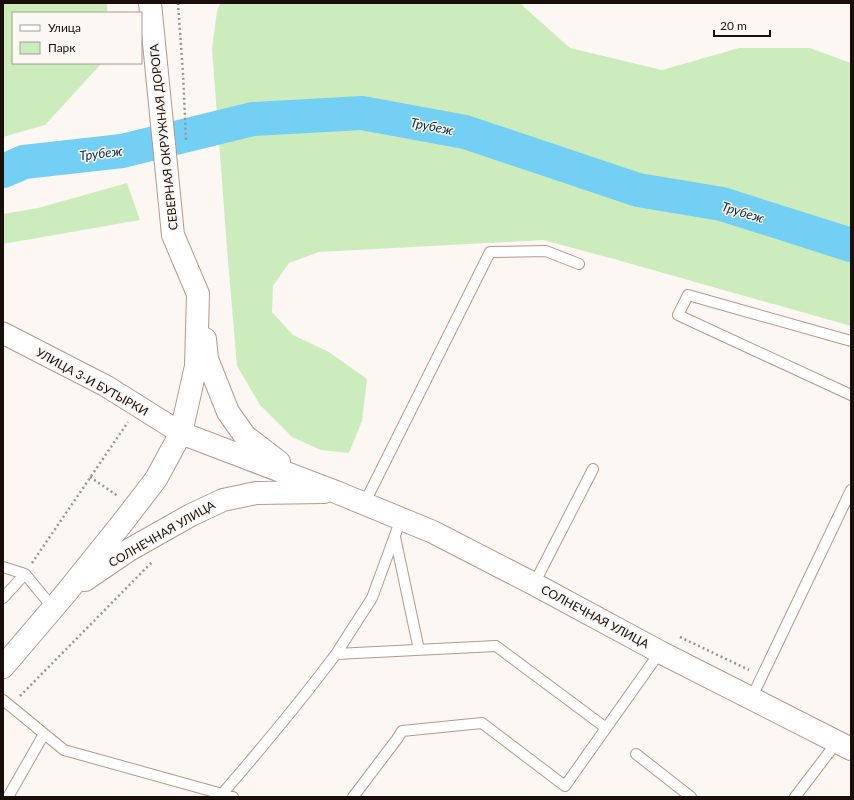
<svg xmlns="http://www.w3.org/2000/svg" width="854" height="800" font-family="Lato,sans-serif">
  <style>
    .green { fill: #ccecbe }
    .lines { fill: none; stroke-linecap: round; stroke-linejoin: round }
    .river { stroke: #73cff3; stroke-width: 34 }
    .service-casing { stroke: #b5988a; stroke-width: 12 }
    .minor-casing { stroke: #b5988a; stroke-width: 23 }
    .secondary-casing { stroke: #b5988a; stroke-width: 24 }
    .path { stroke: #9c9390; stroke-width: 2.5; stroke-dasharray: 2 3; stroke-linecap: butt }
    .service { stroke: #fff; stroke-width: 10 }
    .minor { stroke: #fff; stroke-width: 21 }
    .secondary { stroke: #fff; stroke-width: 22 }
    .labels { text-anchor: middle; stroke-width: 3; stroke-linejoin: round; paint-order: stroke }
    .street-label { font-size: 12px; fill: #190e09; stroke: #fdf7f4 }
    .water-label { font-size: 13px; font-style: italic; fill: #032f3e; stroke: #fdf7f4 }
  </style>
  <rect width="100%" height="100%" fill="#fdf7f4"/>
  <path class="green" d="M3 3H107V13H13V63H102L45 125 3 137Z
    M220 3H521L524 7 570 48 662 70 739 48H810L851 63V326L621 261 543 240 319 252 289 263 273 286 272 312 293 335 329 352 367 379 362 421 349 453 321 450 292 437 260 405 237 366 228 261 212 49 217 11Z
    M127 183 140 220 3 244V214L38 208Z"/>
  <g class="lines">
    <path class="river" d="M3 171 24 162 122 151 253 119 362 113 465 132 638 190 722 204 851 245"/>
    <defs>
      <path id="service" d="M851 341 688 295 678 315 851 395
        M364 504 490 252 546 251 579 264
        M395 537 419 650
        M3 567 25 574 53 608
        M534 584 593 469
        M3 598 25 574
        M336 654 372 598 401 519
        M751 699 851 490
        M3 700 64 750 233 797
        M636 754 691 797
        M222 794C261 749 300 702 336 654L496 646 606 728
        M8 797 44 734
        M353 797 397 739 402 731 482 723 565 786 660 652
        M795 797 837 742"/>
      <path id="minor" d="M3 333 106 386 181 433"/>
      <path id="secondary" d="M205 339 207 359 228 412 245 436 279 462
        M181 433 336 492 433 532 534 584 660 652 851 749
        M85 580 129 550 191 515 223 500 256 493 324 492
        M3 667 66 593 123 522 156 479 181 433 196 366 198 294 173 235 150 3"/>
    </defs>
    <use href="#service" class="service-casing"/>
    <use href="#minor" class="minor-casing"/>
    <use href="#secondary" class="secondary-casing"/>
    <path class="path" d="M178 3 183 74 186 140
      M90 477 118 496
      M32 563 128 422
      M680 637 749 670
      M20 696 153 561"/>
    <use href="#service" class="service"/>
    <use href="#minor" class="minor"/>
    <use href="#secondary" class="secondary"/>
  </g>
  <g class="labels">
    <g class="street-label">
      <text transform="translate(164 137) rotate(-96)" y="4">СЕВЕРНАЯ ОКРУЖНАЯ ДОРОГА</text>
      <text transform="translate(92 382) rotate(29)" y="4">УЛИЦА 3-И БУТЫРКИ</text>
      <text transform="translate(162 534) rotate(-30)" y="4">СОЛНЕЧНАЯ УЛИЦА</text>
      <text transform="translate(595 617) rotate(28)" y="4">СОЛНЕЧНАЯ УЛИЦА</text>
    </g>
    <g class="water-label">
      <text transform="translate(432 126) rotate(11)" y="5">Трубеж</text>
      <text transform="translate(101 153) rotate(-7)" y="5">Трубеж</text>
      <text transform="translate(743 212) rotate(17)" y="5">Трубеж</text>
    </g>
  </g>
  <rect width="854" height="800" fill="none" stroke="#190e09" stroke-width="8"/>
  <rect x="12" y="12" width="130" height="52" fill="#fdf7f4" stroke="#a29a96"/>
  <rect x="20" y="25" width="20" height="6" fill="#ffffff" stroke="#a29a96"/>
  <text x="48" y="32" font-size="12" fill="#190e09">Улица</text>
  <rect x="20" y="42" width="20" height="12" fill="#ccecbe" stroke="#a29a96"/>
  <text x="48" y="52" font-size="12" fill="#190e09">Парк</text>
  <path d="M714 30v6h56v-6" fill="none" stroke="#190e09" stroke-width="2"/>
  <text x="720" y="30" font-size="12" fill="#190e09" stroke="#fdf7f4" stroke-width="3" paint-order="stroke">20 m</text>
</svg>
